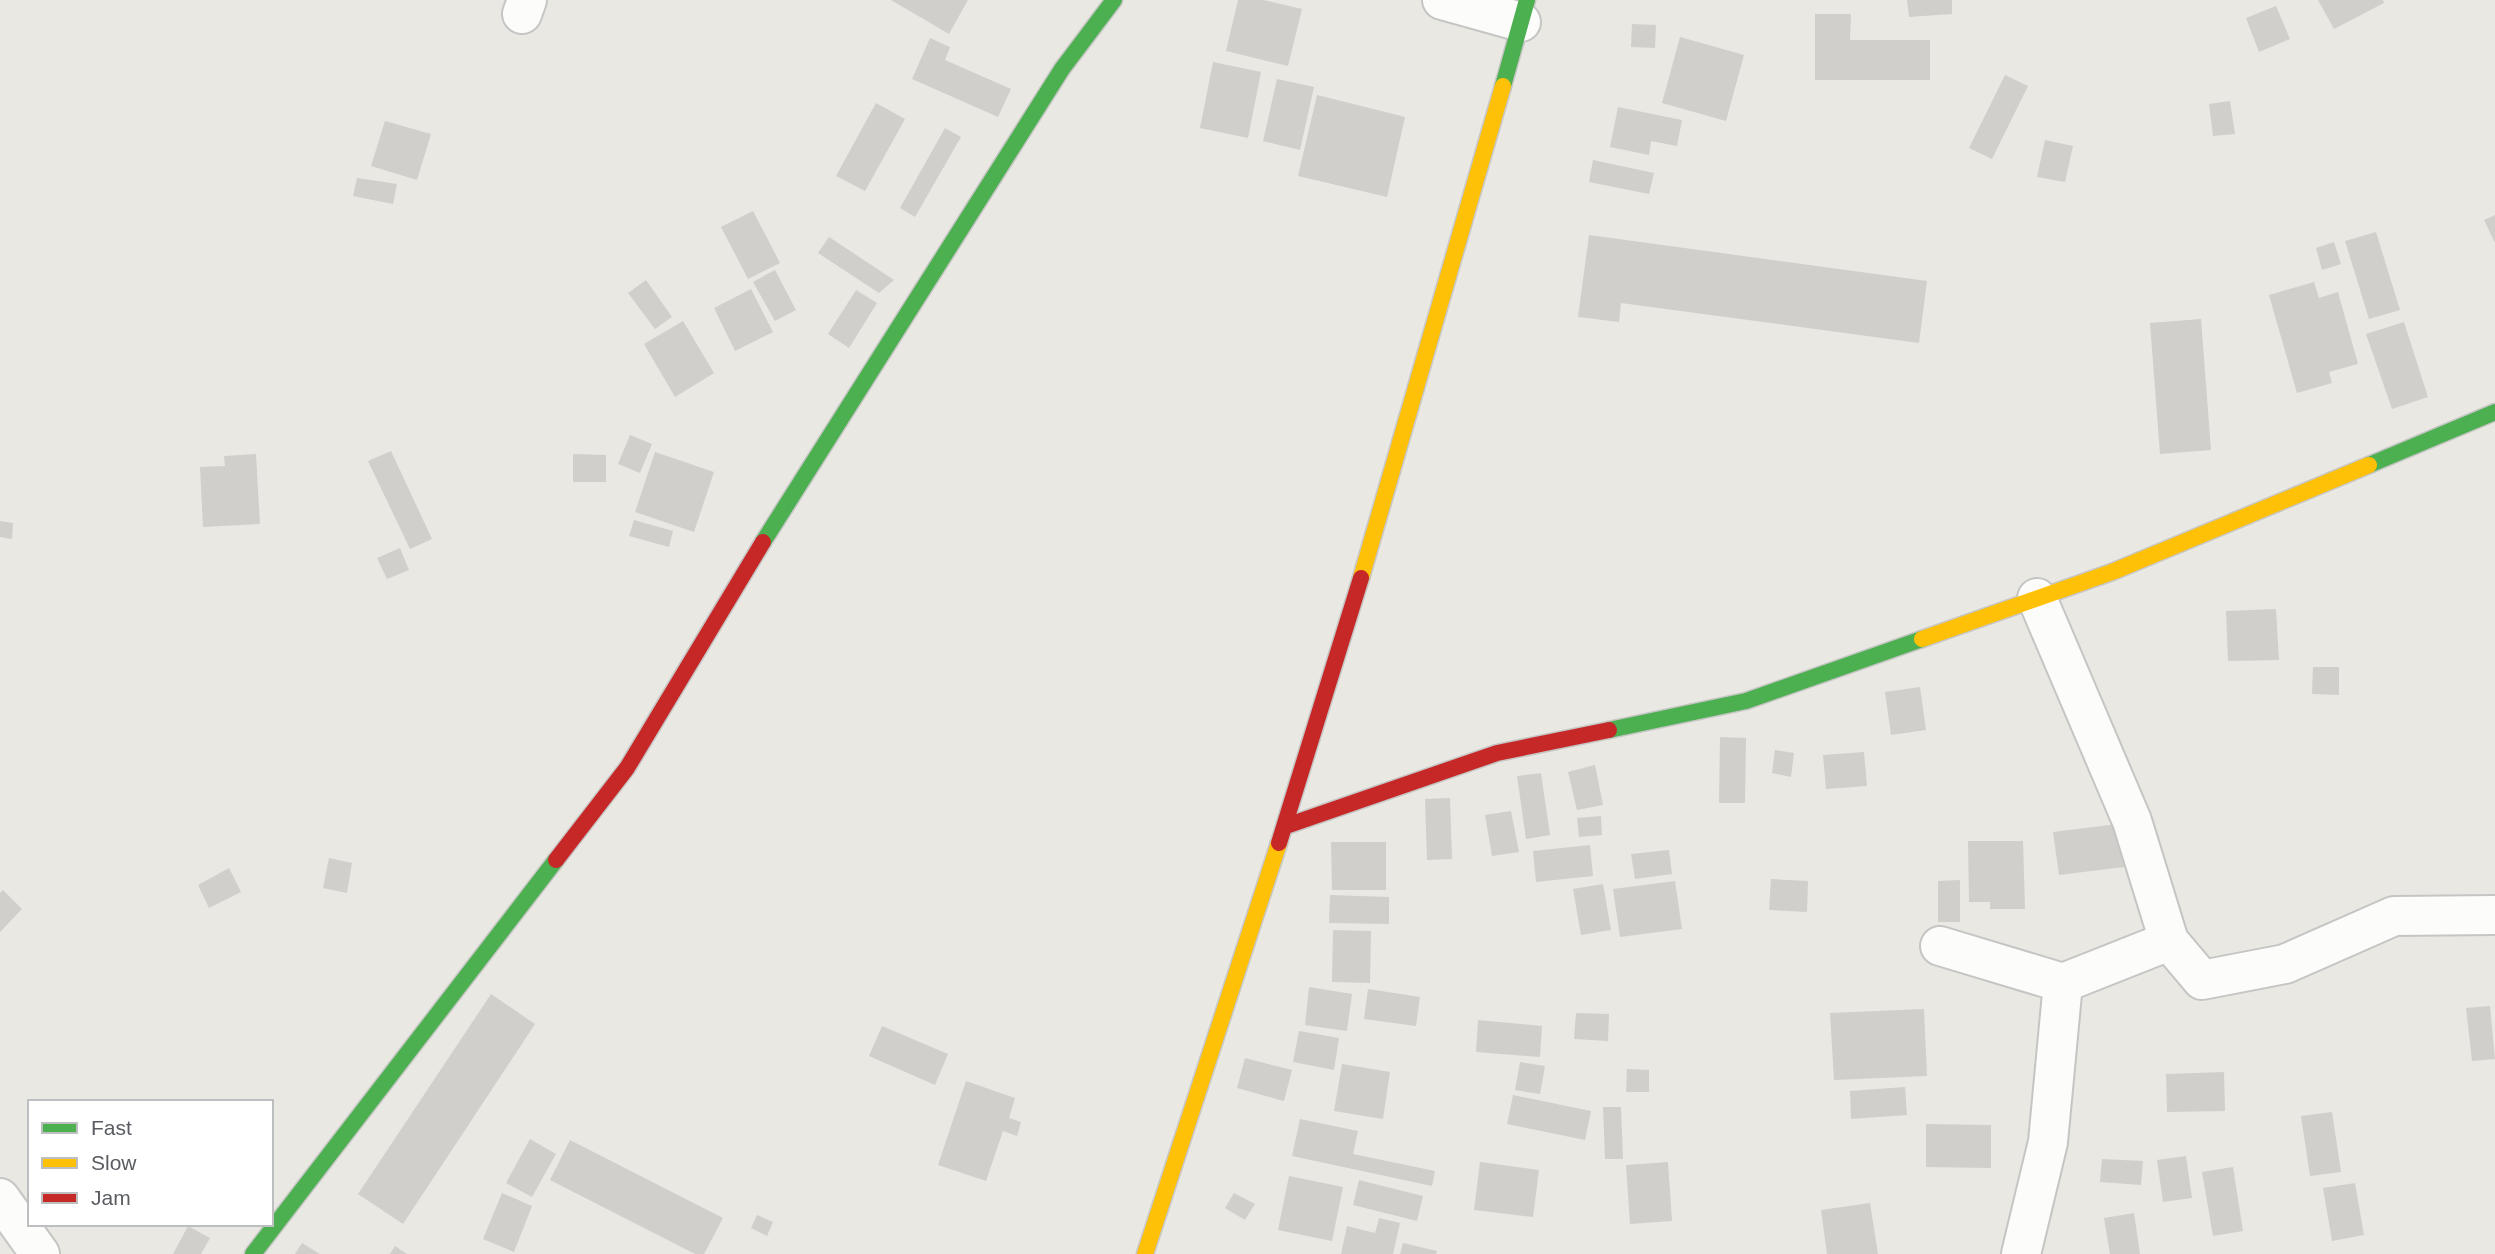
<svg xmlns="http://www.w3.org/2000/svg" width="2495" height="1254" font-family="Helvetica,sans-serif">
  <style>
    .building { fill: #d0cfcc }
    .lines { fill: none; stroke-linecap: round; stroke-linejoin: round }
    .street-casing { stroke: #c5c5c4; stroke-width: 42 }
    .fast-casing { stroke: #c6c6c5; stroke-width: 19 }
    .slow-casing { stroke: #c6c6c5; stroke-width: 19 }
    .jam-casing { stroke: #c6c6c5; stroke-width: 19 }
    .street { stroke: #fcfcfb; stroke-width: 38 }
    .fast { stroke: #4caf50; stroke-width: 16 }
    .slow { stroke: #ffc107; stroke-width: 16 }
    .jam { stroke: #c62828; stroke-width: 16 }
  </style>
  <rect width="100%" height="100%" fill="#e9e8e3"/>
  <path class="building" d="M891 0H968L949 34Z
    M1238 0H1263L1302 9 1288 66 1226 51Z
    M1907 0H1952V14L1909 17Z
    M2318 0H2383L2384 3 2334 29Z
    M2276 6 2290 39 2259 52 2246 18Z
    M1815 14H1851L1850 40H1930V80H1815Z
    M1632 24 1656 25 1655 48 1631 47Z
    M1680 37 1744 55 1726 121 1662 103Z
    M930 38 950 47 945 60 1011 89 998 117 912 79Z
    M1213 62 1261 72 1248 138 1200 128Z
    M2005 75 2028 86 1992 159 1969 148Z
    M1277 79 1314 87 1300 150 1263 141Z
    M1317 95 1405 117 1387 197 1298 176Z
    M2230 101 2235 134 2213 136 2209 104Z
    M876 103 905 119 865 191 836 176Z
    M1618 107 1682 120 1677 146 1651 141 1649 155 1610 147Z
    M385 121 431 134 417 180 371 166Z
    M945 128 961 137 915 217 900 208Z
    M2045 140 2073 146 2065 182 2037 177Z
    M1593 160 1654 173 1649 194 1589 182Z
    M357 178 397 184 393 204 353 196Z
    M753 211 780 263 748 279 721 227Z
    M2495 215V243L2484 220Z
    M2376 232 2400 310 2369 319 2345 241Z
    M1589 235 1927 281 1919 343 1621 303 1619 322 1578 317Z
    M829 237 894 280 879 293 818 253Z
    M2334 242 2341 264 2322 270 2316 248Z
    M775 270 796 310 775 321 753 282Z
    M646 280 672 317 655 329 628 293Z
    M2314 282 2319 298 2338 292 2358 364 2329 372 2332 383 2297 393 2269 295Z
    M751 289 773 332 735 351 714 308Z
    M856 290 877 303 849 348 828 334Z
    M2201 319 2211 450 2160 454 2150 323Z
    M683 321 714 373 675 397 644 344Z
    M2404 322 2428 397 2392 409 2366 334Z
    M630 435 652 444 640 473 618 464Z
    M391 451 432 539 410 549 368 461Z
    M655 452 714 472 694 532 635 512Z
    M256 454 260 524 203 527 200 467 225 466 224 456Z
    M573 454 606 455V482H573Z
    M634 520 673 531 669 547 629 536Z
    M0 521 13 523 12 539 0 537Z
    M400 548 409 570 387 579 377 558Z
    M2276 609 2279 660 2228 661 2226 611Z
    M2313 667H2339V695L2312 694Z
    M1920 687 1926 730 1891 735 1885 692Z
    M1720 737 1746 738 1745 803H1719Z
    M1775 750 1794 753 1791 777 1772 773Z
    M1864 752 1867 786 1826 789 1823 755Z
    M1595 765 1603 805 1577 810 1568 772Z
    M1541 773 1550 835 1526 839 1517 776Z
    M1450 798 1452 859 1427 860 1425 799Z
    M1511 811 1519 852 1492 856 1485 815Z
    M1601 816 1602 835 1579 837 1577 818Z
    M2126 823 2132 866 2059 875 2053 832Z
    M1968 841H2023L2025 909H1990V902H1969Z
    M1331 842H1386V890H1332Z
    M1590 845 1593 876 1536 882 1533 851Z
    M1669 850 1672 874 1635 879 1631 854Z
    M329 858 352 863 347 893 323 888Z
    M229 868 241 892 209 908 198 885Z
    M1771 879 1808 881 1807 912 1769 910Z
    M1960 880V922H1938V881Z
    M1675 881 1682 929 1620 937 1613 889Z
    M1603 884 1611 930 1581 935 1573 889Z
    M3 890 22 909 0 932V893Z
    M1330 895 1389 897V924L1329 923Z
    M1333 930 1371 931 1370 983 1332 982Z
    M1309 987 1352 994 1347 1031 1305 1025Z
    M1368 989 1420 997 1416 1026 1364 1019Z
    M491 994 535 1024 403 1224 358 1194Z
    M2490 1006 2495 1059 2472 1061 2466 1008Z
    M1924 1009 1927 1076 1834 1080 1830 1013Z
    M1576 1013 1609 1014 1608 1041 1574 1039Z
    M1478 1020 1542 1026 1540 1057 1476 1052Z
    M882 1026 948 1054 935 1085 869 1056Z
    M1299 1031 1339 1038 1334 1070 1293 1062Z
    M1245 1058 1292 1070 1284 1101 1237 1088Z
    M1520 1062 1545 1066 1540 1094 1515 1090Z
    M1342 1064 1390 1072 1383 1119 1334 1111Z
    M1627 1069 1649 1070V1092H1626Z
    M2224 1072 2225 1111 2167 1112 2166 1074Z
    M966 1081 1015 1098 1009 1118 1021 1122 1017 1136 1003 1131 986 1181 938 1165Z
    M1905 1087 1907 1115 1851 1119 1850 1091Z
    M1513 1095 1591 1111 1585 1140 1507 1124Z
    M1603 1107H1621L1623 1159H1605Z
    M2332 1112 2341 1172 2310 1176 2301 1116Z
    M1300 1119 1358 1131 1353 1154 1435 1171 1432 1186 1292 1156Z
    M1926 1124 1991 1125V1168L1926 1167Z
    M530 1139 556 1154 532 1197 506 1183Z
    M570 1140 723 1218 704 1254H695L550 1180Z
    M2186 1156 2192 1198 2163 1202 2157 1160Z
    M2102 1159 2143 1161 2141 1185 2100 1182Z
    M1480 1162 1539 1170 1533 1217 1474 1210Z
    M1668 1162 1672 1221 1630 1224 1626 1165Z
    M2233 1167 2243 1231 2213 1236 2202 1172Z
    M1289 1176 1343 1187 1332 1241 1278 1230Z
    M1359 1180 1423 1196 1417 1221 1353 1205Z
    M2355 1183 2364 1235 2332 1241 2323 1188Z
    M502 1193 532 1206 514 1252 483 1239Z
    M1234 1193 1255 1204 1245 1220 1225 1208Z
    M1870 1203 1878 1254H1827L1821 1210Z
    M2134 1213 2140 1254H2110L2104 1218Z
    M757 1215 773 1222 767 1236 751 1228Z
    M1379 1218 1400 1223 1393 1254H1341L1347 1226 1375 1233Z
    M188 1226 210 1238 201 1254H173Z
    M302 1243 320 1254H295Z
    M1403 1243 1437 1251 1436 1254H1400Z
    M395 1246 407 1254H390Z"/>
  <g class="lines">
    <defs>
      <path id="street" d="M1442 0 1521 22
        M522 14 527 0
        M2169 941 2202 980 2285 964 2394 916 2495 915
        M1940 946 2063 983 2169 941 2132 821 2037 598
        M0 1198 40 1254
        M2021 1254 2048 1142 2063 983"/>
      <path id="fast" d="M1503 86 1527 0
        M2369 465 2495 412
        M763 542 1062 69 1114 0
        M1609 730 1746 701 1922 639
        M253 1254 556 860"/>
      <path id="slow" d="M1361 578 1503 86
        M1922 639 2112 572 2369 465
        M1145 1254 1279 843"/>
      <path id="jam" d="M1286 826 1497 753 1609 730
        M1279 843 1361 578
        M556 860 627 768 763 542"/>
    </defs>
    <use href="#street" class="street-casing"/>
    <use href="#fast" class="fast-casing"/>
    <use href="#slow" class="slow-casing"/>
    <use href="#jam" class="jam-casing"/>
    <use href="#street" class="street"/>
    <use href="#fast" class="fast"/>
    <use href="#slow" class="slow"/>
    <use href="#jam" class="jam"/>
  </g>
  <rect x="28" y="1100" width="245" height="126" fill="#ffffff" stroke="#bdbec0" stroke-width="2"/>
  <rect x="42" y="1123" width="35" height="10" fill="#4caf50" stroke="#bdbec0" stroke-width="2"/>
  <text x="91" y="1135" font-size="21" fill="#595c61">Fast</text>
  <rect x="42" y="1158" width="35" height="10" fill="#ffc107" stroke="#bdbec0" stroke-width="2"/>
  <text x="91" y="1170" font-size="21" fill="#595c61">Slow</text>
  <rect x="42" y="1193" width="35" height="10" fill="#c62828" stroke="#bdbec0" stroke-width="2"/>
  <text x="91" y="1205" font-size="21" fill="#595c61">Jam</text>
</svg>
